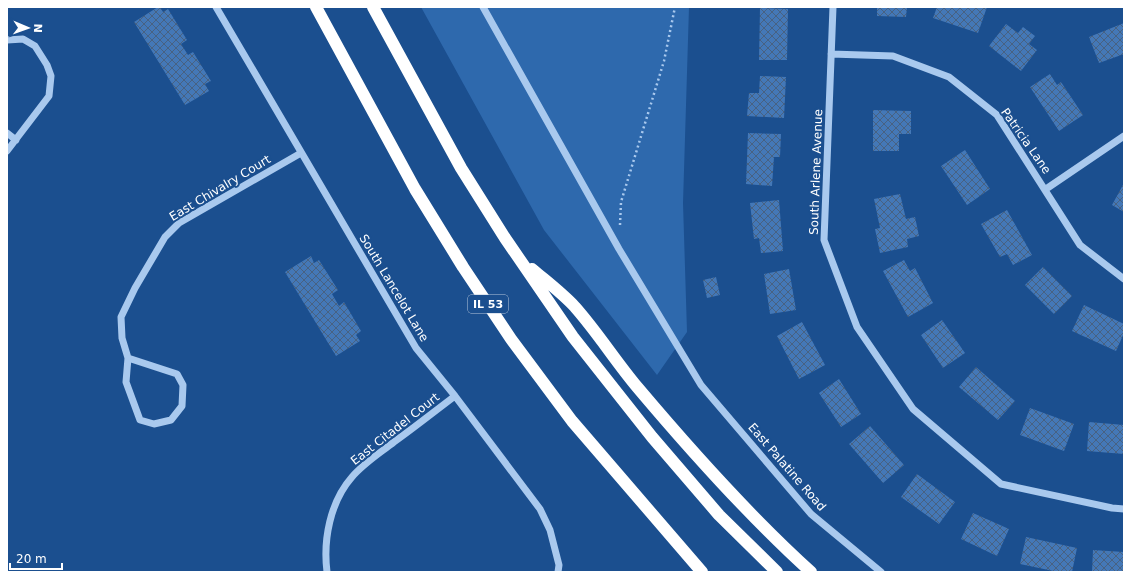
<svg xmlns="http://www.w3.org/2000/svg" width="1131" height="579" font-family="'DejaVu Sans',sans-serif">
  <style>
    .park { fill: #2e69ad }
    .building { fill: url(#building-cross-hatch) }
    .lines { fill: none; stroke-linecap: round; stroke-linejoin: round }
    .path { stroke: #a9c9ee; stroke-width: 2.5; stroke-dasharray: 2 3; stroke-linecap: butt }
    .minor { stroke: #a9c9ee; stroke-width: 7 }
    .highway { stroke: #fff; stroke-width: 12 }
    .labels { text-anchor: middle; stroke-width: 4; stroke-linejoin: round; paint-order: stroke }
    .shield { fill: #1b4f8f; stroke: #bbcadd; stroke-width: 1 }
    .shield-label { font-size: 11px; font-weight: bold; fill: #fff }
    .street-label { font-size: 12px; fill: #fff; stroke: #1b4f8f }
  </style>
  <defs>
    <pattern id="building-cross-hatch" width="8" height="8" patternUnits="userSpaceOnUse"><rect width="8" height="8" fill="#4478b7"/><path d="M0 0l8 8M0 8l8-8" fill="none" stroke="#486282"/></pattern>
  </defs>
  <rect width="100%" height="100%" fill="#1b4f8f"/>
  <path class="park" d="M421 7H689L683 203 687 332 657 375 544 230Z"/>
  <path class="building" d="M158 7H160L163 12 168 9 187 40 181 44 188 55 193 52 211 81 205 84 209 91 185 105 134 22Z
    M877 7H907L906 17 877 16Z
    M937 7H987L978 33 933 18Z
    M760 8 788 9 787 60H759Z
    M1124 23V54L1099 63 1089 37Z
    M1006 24 1018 33 1023 27 1035 36 1029 44 1037 50 1021 71 989 46Z
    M1050 74 1057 85 1061 82 1083 115 1059 131 1030 87Z
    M760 76 786 77 784 118 747 116 749 93H759Z
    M873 110 911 111V134H899V151H873Z
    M748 133 781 134 780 157H774L772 186 746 184Z
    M965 150 990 189 967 205 941 166Z
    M1124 183V212L1112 205Z
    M900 194 906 219 915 217 919 236 907 239 908 247 880 253 875 229 880 228 874 199Z
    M779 200 783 251 761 253 759 238 754 239 750 203Z
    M1007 210 1032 255 1013 265 1007 254 1000 257 981 224Z
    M311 256 314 263 319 260 338 290 332 294 339 306 344 302 361 331 356 335 360 341 336 356 285 272Z
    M904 260 910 271 915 268 933 303 908 317 883 271Z
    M1043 267 1072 296 1054 314 1025 285Z
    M789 269 796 310 770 314 764 274Z
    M716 277 720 295 707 298 703 280Z
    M1084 305 1124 324V333L1116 351 1072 331Z
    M942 320 965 353 943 368 921 335Z
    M802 322 825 365 799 379 777 336Z
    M976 367 1015 401 998 420 959 387Z
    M839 379 861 414 841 427 819 393Z
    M1030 408 1074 424 1064 451 1020 435Z
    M1089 422 1124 425V454L1087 451Z
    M870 426 904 465 883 483 849 444Z
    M917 474 955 502 939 524 901 497Z
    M973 513 1009 529 997 556 961 539Z
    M1026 537 1077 548 1072 572H1058L1020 564Z
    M1093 550 1124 552V572H1092Z"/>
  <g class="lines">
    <path class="path" d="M620 225 621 202 664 61 675 7"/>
    <path class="minor" d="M216 7 416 348 455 396 540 509 550 530 559 565 558 572
      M483 7 619 249 701 385 811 514 881 572
      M833 7 824 240 857 327 913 409 1001 484 1112 508 1124 509
      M7 40 23 39 35 46 47 65 51 76 49 96 7 151
      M831 54 893 56 949 77 997 115 1080 245 1124 279
      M7 133 16 140
      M1046 189 1124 136
      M128 358 177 374 183 385 182 406 171 420 154 424 140 420 126 382 128 358 122 338 121 317 135 288 165 237 179 223 301 153
      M327 572C323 540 330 502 352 477 364 463 380 453 394 442 415 427 435 411 455 396"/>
    <path class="highway" d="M316 7 415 189 463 267 511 339 572 421 702 572
      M373 7 461 168 505 238 573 337 652 437 719 515 777 572
      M532 269C546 281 562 293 575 307 598 333 616 362 638 388 692 452 749 516 811 572"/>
  </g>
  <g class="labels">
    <rect class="shield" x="468" y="295" width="40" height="18" rx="3"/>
    <g class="shield-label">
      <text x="488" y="308">IL 53</text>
    </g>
    <g class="street-label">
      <text transform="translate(1026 141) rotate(55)" y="4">Patricia Lane</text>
      <text transform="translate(816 172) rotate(-88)" y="4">South Arlene Avenue</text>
      <text transform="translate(220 188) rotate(-31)" y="4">East Chivalry Court</text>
      <text transform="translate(394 288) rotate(59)" y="4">South Lancelot Lane</text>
      <text transform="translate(395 429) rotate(-38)" y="4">East Citadel Court</text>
      <text transform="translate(787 467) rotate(49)" y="4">East Palatine Road</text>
    </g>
  </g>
  <rect width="1131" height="579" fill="none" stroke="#ffffff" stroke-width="16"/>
  <g transform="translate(28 28) rotate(92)" stroke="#1b4f8f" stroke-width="3" paint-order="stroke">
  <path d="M0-3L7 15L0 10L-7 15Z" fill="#ffffff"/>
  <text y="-6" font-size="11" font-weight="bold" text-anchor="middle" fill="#ffffff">N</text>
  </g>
  <path d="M10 563v6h52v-6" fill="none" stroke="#ffffff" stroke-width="2"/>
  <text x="16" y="563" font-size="12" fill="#ffffff" stroke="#1b4f8f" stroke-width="3" paint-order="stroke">20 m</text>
</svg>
